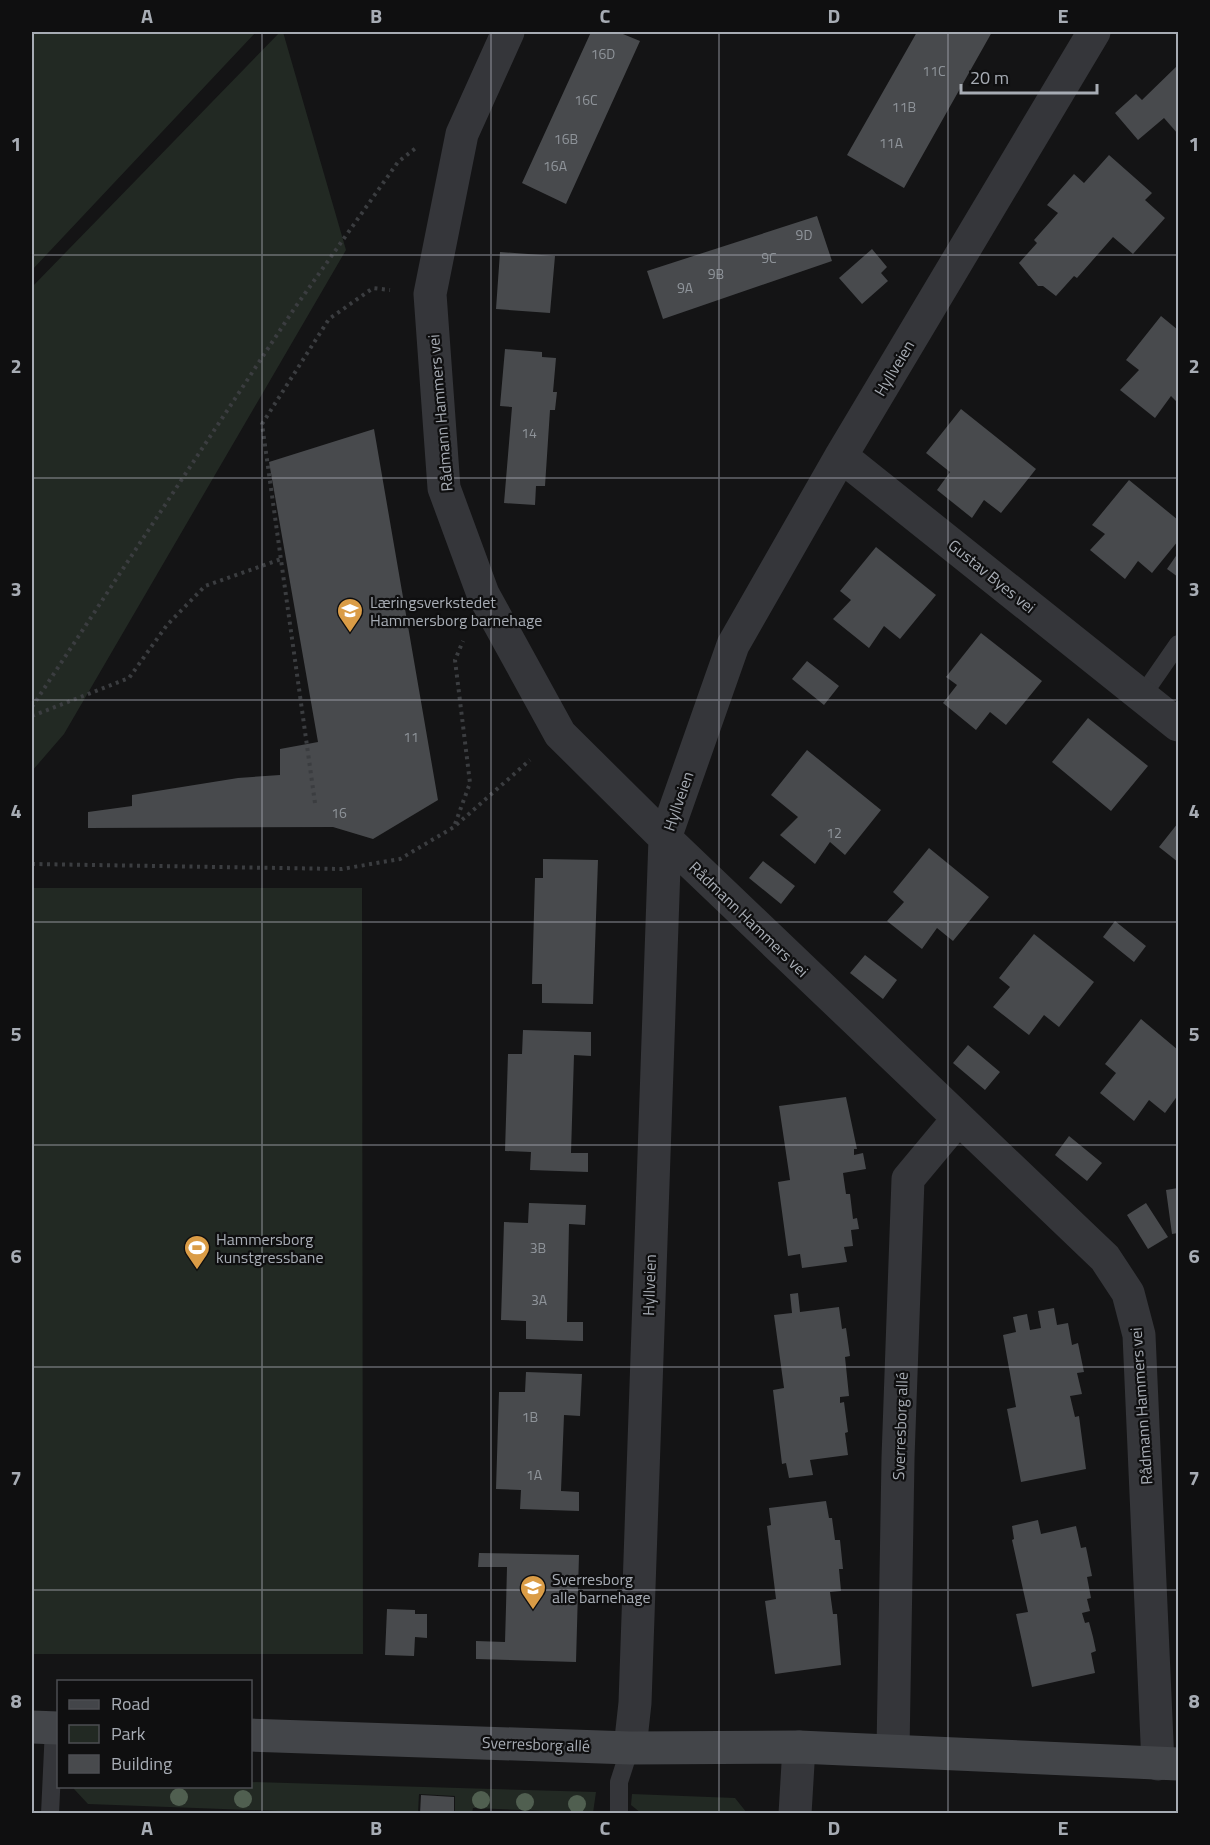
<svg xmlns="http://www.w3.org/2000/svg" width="1210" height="1845" font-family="'Titillium Web',sans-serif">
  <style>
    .green { fill: #222923 }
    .building { fill: #484a4d }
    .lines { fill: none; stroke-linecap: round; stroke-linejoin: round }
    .path { stroke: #3b3d40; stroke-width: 4; stroke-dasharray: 3 4.5; stroke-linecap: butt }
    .lane { stroke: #35363a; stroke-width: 18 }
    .street { stroke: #35363a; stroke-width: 33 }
    .secondary { stroke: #434549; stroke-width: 33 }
    .tree { fill: #505f50 }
    .grid { fill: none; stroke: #a7acb4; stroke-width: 1.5; stroke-opacity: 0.55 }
    .labels { text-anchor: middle; stroke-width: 4.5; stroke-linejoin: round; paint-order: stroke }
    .number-label { font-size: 14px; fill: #8f949a }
    .street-label { font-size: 16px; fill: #a7acb4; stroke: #0f0f10 }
    .poi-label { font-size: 16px; fill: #a7acb4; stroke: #0f0f10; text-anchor: start }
    .neatline { fill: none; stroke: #a7acb4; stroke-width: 2 }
    .grid-label { font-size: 20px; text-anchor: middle; font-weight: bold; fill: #a7acb4 }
  </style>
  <rect width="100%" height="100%" fill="#141415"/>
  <path class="green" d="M32 32H256L32 270Z
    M280 32H283L346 250 64 734 32 771V287Z
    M32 888H362L363 1654H32Z
    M251 1782 596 1792 593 1813 473 1808 472 1813H455V1796L419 1794 418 1813H333L88 1804 74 1789V1786H250Z
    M632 1794 735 1798 747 1813H641L631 1805Z"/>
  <path class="building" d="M591 32H618L640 41 566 204 522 183Z
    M917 32H992L904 188 847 155Z
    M1178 65V134L1164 118 1138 140 1115 113 1136 94 1142 100Z
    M1109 155 1152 193 1145 200 1165 218 1133 254 1113 237 1077 278 1074 276 1056 296 1043 286H1038L1019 263 1037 243 1034 240 1058 213 1047 205 1074 174 1084 183Z
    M817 216 832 261 663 319 647 271Z
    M872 249 887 267 881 273 888 281 862 304 839 278Z
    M500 252 555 256 550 313 496 309Z
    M1161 316 1178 330V403L1171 396 1155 418 1120 390 1139 370 1126 360Z
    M505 349 542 352V357L556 358 553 392H557L555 410H550L545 486H536L535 505 504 503 512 407 500 406Z
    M961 409 1036 469 1001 513 984 500 972 518 937 490 950 472 926 453Z
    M374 429 438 800 373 839 333 827 88 828V812L132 806V795L238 778 280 775V749L318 742 269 462Z
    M1129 480 1178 520V541L1152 573 1138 561 1125 579 1090 550 1105 534 1092 525Z
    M876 547 936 595 900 639 884 626 869 648 833 619 851 600 840 591Z
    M1178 553V577L1167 569Z
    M981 633 1042 681 1006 725 990 712 976 730 943 703 957 685 946 677Z
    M807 661 839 686 824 705 792 679Z
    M1088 718 1148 766 1111 811 1052 762Z
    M807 750 881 810 845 855 830 842 815 864 780 835 798 817 771 795Z
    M1178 823V862L1159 847Z
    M929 848 989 897 953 941 937 928 922 949 887 921 904 902 893 892Z
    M543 859 598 860 593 1004 542 1003V984H532L535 878H543Z
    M763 861 795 886 781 904 749 878Z
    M1115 921 1146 946 1134 962 1103 937Z
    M1034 934 1094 982 1059 1027 1044 1015 1029 1035 993 1007 1010 987 999 978Z
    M865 955 897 980 883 999 850 973Z
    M1141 1019 1178 1050V1095L1165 1113 1149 1100 1134 1121 1100 1093 1116 1073 1105 1064Z
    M523 1030 591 1032V1056L574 1055 571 1153H588V1172L530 1170 531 1152 505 1151 508 1054H522Z
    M968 1045 1000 1072 985 1090 953 1063Z
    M846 1097 857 1149H854V1155L863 1153 866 1169 843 1173 846 1194H850L853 1219 857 1218 859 1229 851 1230 853 1246 844 1247 847 1262 802 1268 800 1254 788 1256 778 1182 790 1180 779 1106Z
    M1069 1136 1102 1163 1087 1181 1055 1155Z
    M1178 1188V1233L1172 1234 1166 1190Z
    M529 1203 586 1205 585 1225 569 1224 567 1322H583V1341L526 1339V1321L501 1320 504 1222 528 1223Z
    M1146 1203 1168 1237 1148 1249 1127 1215Z
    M798 1293 800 1312 839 1307 842 1329 846 1328 850 1356 845 1357 849 1396 840 1397V1403L844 1402 848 1432 845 1433 848 1455 810 1460 813 1475 789 1478 786 1463 782 1464 773 1390 784 1388 774 1315 792 1313 790 1294Z
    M1054 1308 1057 1325 1068 1323 1072 1345 1078 1343 1084 1372 1077 1373 1082 1394 1070 1396 1075 1417 1079 1416 1086 1469 1021 1482 1007 1409 1016 1407 1003 1335 1016 1332 1013 1317 1027 1314 1030 1330 1041 1328 1038 1311Z
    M526 1372 582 1374 580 1416 564 1415 561 1491 579 1492V1511L520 1509 521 1490 496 1489 499 1392H525Z
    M826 1501 829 1518H832L835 1540H840L843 1569H839L841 1591 830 1592 833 1614H837L841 1665 775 1674 765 1601 776 1599 767 1526 771 1525 769 1508Z
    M1038 1520 1041 1534 1076 1526 1081 1548 1086 1547 1092 1576 1087 1577 1091 1598 1087 1599 1090 1611 1082 1613 1085 1623 1089 1622 1093 1637 1096 1651 1091 1653 1095 1673 1032 1687 1016 1614 1028 1612 1012 1540 1014 1539 1012 1526Z
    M479 1553 579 1555 576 1662 476 1659V1641L505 1642 506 1607 507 1567H478Z
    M387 1609 415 1610V1614H427V1638L415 1637 414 1656 385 1655Z
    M421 1795 454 1797V1814H420Z"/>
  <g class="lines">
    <path class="path" d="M32 707 294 309 398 162 417 147
      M32 716 129 678 167 625 205 586 281 559
      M315 803 262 424 329 319 373 288 390 290
      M455 824 470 783 455 660 463 641
      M32 864 342 869 400 859 454 827 530 760"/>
    <path class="lane" d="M1142 696 1178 644
      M50 1814 54 1728
      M619 1814V1782L630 1748"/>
    <path class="street" d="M508 32 462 134 430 294 444 488 483 594 560 734 665 838 1105 1258 1128 1293 1139 1335 1158 1764
      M841 456 1178 725
      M630 1748 635 1703 665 838 733 645 841 456 1094 32
      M893 1750 898 1458 908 1179 958 1119
      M795 1814 799 1747"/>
    <path class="secondary" d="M32 1727 58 1728
      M250 1735 630 1748 799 1747 1178 1764"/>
  </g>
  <g class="tree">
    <circle cx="179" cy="1797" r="9"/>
    <circle cx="243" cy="1799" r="9"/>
    <circle cx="481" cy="1800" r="9"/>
    <circle cx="525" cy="1802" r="9"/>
    <circle cx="577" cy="1804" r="9"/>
  </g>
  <path class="grid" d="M262 32V1814M491 32V1814M719 32V1814M948 32V1814M32 255H1178M32 478H1178M32 700H1178M32 922H1178M32 1145H1178M32 1367H1178M32 1590H1178"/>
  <defs>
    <symbol id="school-pin" viewBox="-11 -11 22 30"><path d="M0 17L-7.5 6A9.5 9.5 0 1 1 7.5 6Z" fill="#da9c46" stroke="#0f0f10"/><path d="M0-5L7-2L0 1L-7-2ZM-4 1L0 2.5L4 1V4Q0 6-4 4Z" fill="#fff"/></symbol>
    <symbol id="stadium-pin" viewBox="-11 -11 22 30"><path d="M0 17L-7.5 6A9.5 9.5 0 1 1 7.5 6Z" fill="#da9c46" stroke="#0f0f10"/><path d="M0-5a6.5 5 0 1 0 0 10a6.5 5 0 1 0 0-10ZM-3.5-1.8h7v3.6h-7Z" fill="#fff"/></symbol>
  </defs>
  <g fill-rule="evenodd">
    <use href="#school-pin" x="335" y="596" width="30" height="40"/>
    <use href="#stadium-pin" x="182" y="1233" width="30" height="40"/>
    <use href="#school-pin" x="518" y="1573" width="30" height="40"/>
  </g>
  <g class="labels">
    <g class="number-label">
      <text x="603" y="59">16D</text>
      <text x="934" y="76">11C</text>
      <text x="586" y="105">16C</text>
      <text x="904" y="112">11B</text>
      <text x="566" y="144">16B</text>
      <text x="891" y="148">11A</text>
      <text x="555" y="171">16A</text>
      <text x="804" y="240">9D</text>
      <text x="769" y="263">9C</text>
      <text x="716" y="279">9B</text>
      <text x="685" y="293">9A</text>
      <text x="529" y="438">14</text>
      <text x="411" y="742">11</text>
      <text x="339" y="818">16</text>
      <text x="834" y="838">12</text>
      <text x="538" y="1253">3B</text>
      <text x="539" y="1305">3A</text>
      <text x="530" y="1422">1B</text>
      <text x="534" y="1480">1A</text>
    </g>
    <g class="street-label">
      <text transform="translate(894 368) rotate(-59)" y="6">Hyllveien</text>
      <text transform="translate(440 413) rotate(-95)" y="6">Rådmann Hammers vei</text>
      <text transform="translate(992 576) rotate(39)" y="6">Gustav Byes vei</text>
      <text transform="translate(678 801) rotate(-71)" y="6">Hyllveien</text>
      <text transform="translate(749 919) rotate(44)" y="6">Rådmann Hammers vei</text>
      <text transform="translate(649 1285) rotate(-88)" y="6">Hyllveien</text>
      <text transform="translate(1141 1406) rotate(-94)" y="6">Rådmann Hammers vei</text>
      <text transform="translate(900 1426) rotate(-88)" y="6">Sverresborg allé</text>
      <text transform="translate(536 1744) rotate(2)" y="6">Sverresborg allé</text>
    </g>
    <g class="poi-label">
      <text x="370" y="608">Læringsverkstedet<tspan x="370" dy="18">Hammersborg barnehage</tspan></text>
      <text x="216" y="1245">Hammersborg<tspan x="216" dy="18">kunstgressbane</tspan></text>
      <text x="552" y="1585">Sverresborg<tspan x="552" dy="18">alle barnehage</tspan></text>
    </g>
  </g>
  <rect width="1210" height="1845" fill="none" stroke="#0f0f10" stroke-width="66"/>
  <rect x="57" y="1680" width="195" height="108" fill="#0f0f10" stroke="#4c4e52" stroke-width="1.5"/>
  <rect x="69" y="1700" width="30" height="9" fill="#434549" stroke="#4c4e52" stroke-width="1.5"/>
  <text x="111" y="1710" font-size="18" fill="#a7acb4">Road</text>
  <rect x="69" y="1725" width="30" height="18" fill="#222923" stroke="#4c4e52" stroke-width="1.5"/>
  <text x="111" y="1740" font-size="18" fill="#a7acb4">Park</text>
  <rect x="69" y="1755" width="30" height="18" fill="#484a4d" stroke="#4c4e52" stroke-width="1.5"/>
  <text x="111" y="1770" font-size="18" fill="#a7acb4">Building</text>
  <path d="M961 84v9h136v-9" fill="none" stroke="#a7acb4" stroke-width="3"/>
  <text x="970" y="84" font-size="18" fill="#a7acb4" stroke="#0f0f10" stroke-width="4.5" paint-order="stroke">20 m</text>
  <rect x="33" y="33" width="1144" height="1779" class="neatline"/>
  <g class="grid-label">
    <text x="147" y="23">A</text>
    <text x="376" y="23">B</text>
    <text x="605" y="23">C</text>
    <text x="834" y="23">D</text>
    <text x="1063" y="23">E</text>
    <text x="16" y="151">1</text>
    <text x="1194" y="151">1</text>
    <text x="16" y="373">2</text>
    <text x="1194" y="373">2</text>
    <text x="16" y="596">3</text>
    <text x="1194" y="596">3</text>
    <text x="16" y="818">4</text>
    <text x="1194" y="818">4</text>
    <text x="16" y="1041">5</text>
    <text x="1194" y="1041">5</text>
    <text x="16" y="1263">6</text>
    <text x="1194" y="1263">6</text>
    <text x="16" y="1485">7</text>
    <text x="1194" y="1485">7</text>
    <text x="16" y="1708">8</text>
    <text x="1194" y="1708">8</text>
    <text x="147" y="1835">A</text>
    <text x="376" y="1835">B</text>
    <text x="605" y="1835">C</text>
    <text x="834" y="1835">D</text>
    <text x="1063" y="1835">E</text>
  </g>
</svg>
